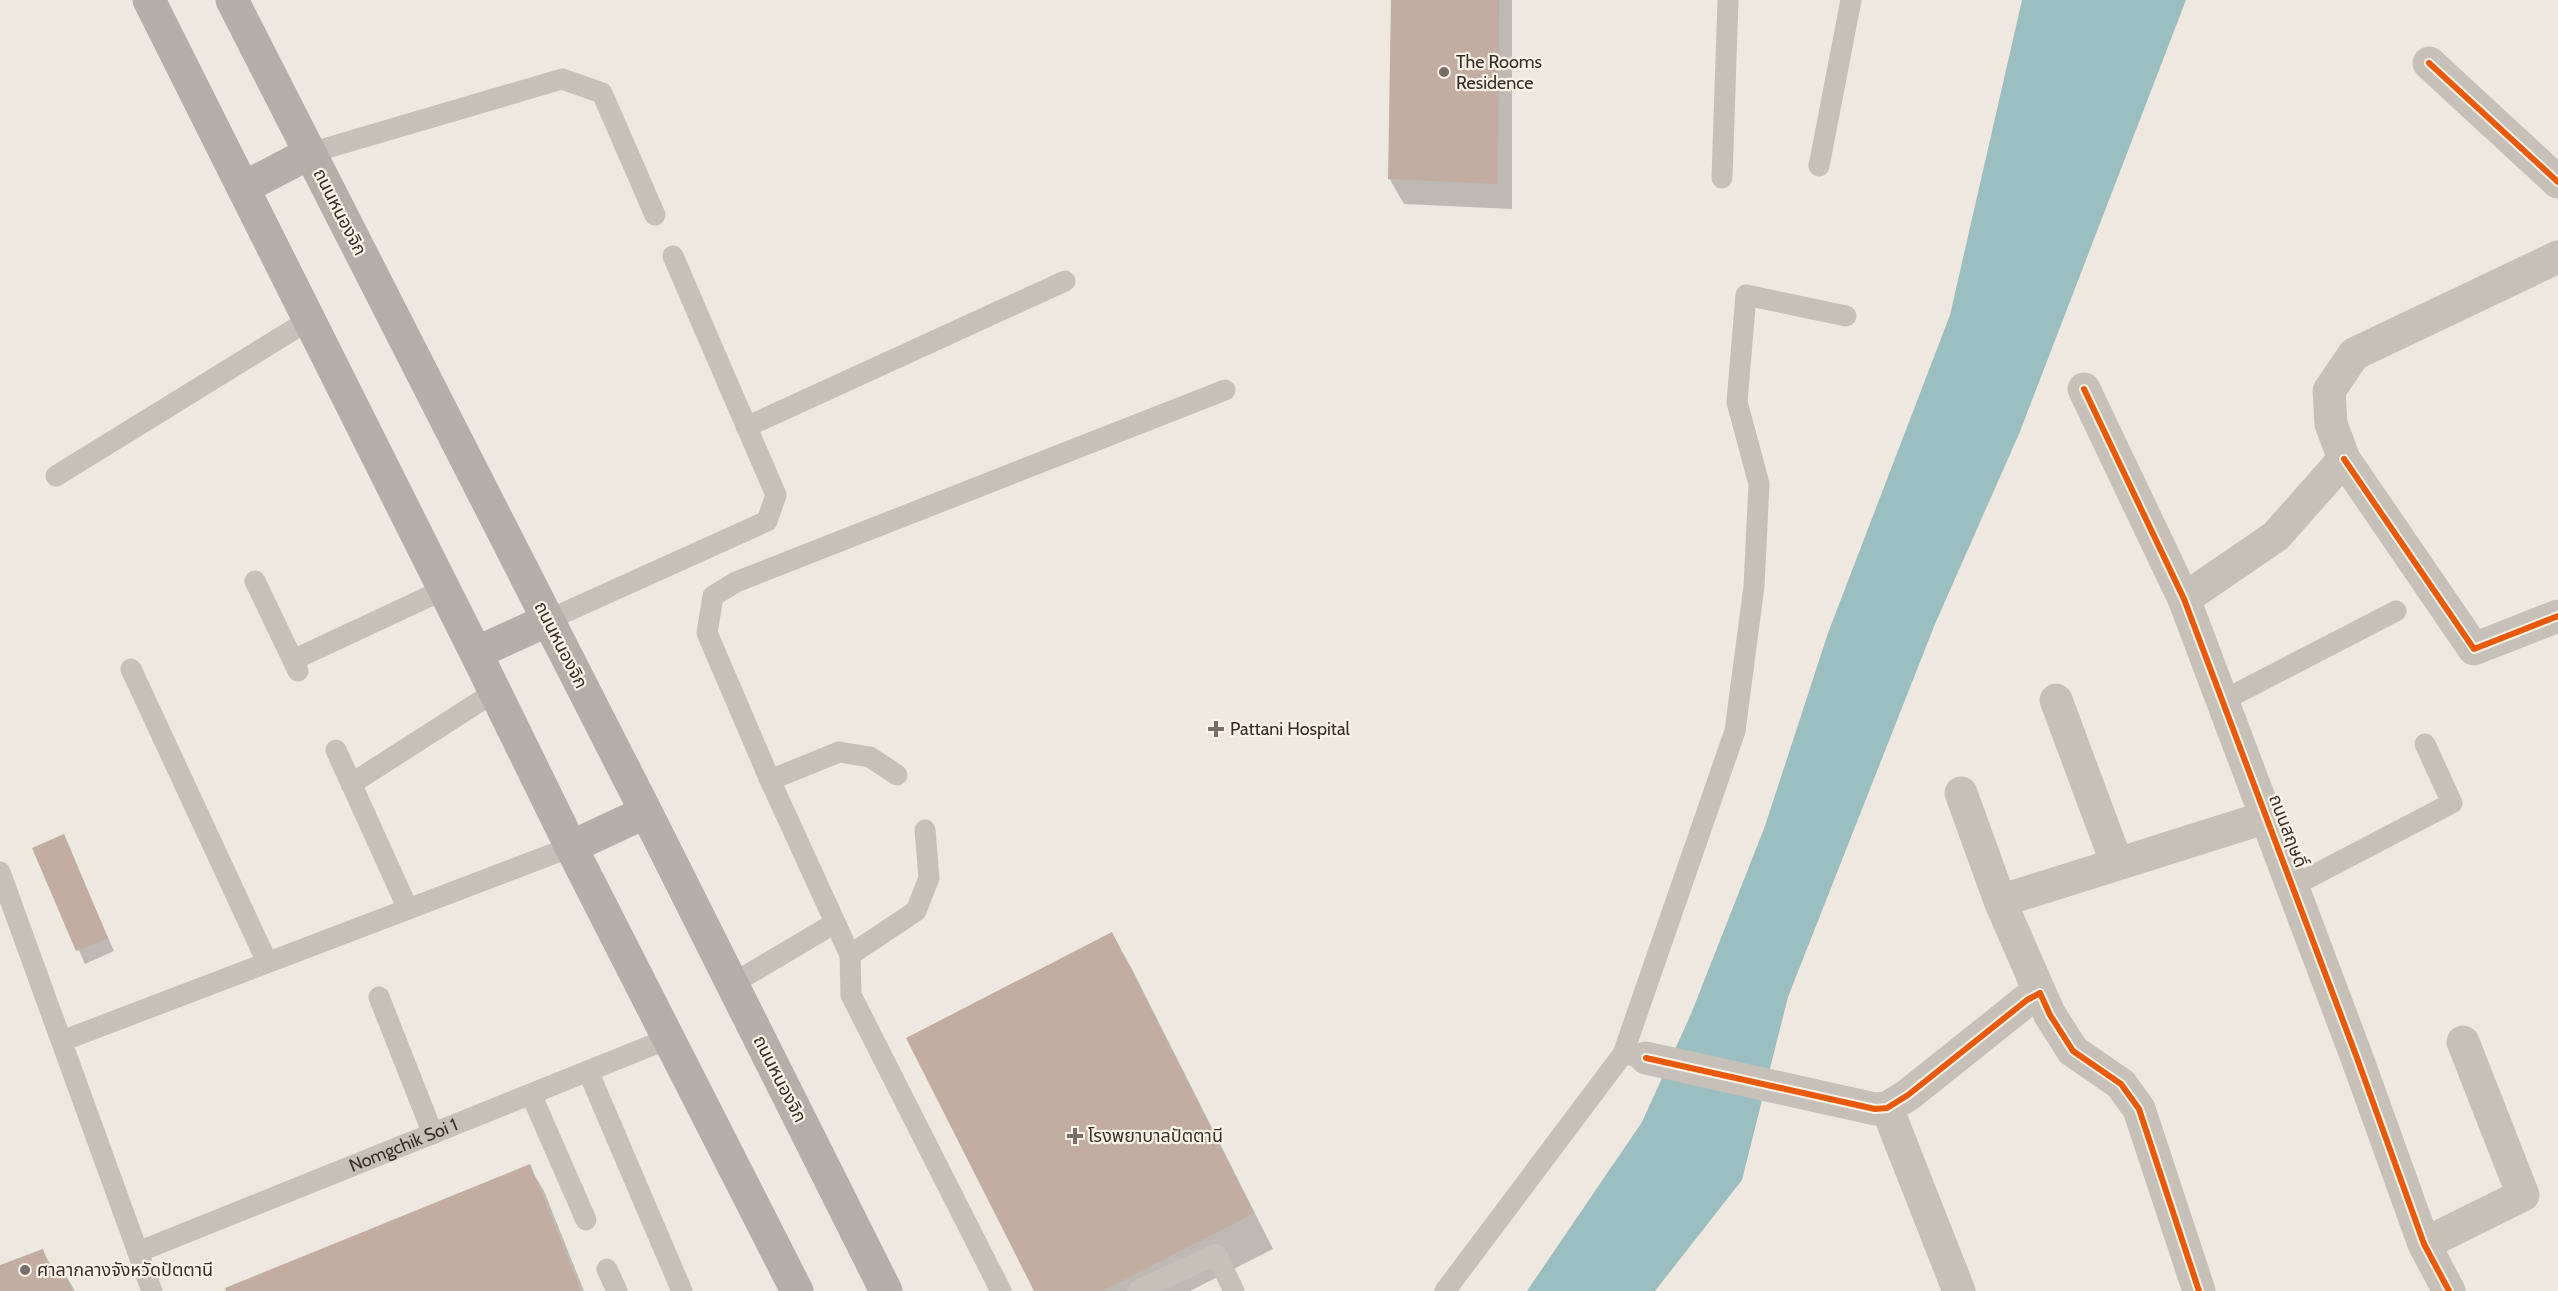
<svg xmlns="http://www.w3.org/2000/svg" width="2558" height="1291" font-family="Cabin,'Noto Sans Thai',sans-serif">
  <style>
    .water { fill: #9bbfc0 }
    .shadow { fill: #0003 }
    .building { fill: #c3aca0 }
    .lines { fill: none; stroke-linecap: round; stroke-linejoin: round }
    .lane { stroke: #c7c0b9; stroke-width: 21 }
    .street { stroke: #c7c0b9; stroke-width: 33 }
    .primary { stroke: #b6aea8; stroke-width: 33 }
    .cycleway-casing { stroke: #fbf3e7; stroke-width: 10 }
    .cycleway { stroke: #e8590c; stroke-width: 6 }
    .poi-dot { fill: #786e68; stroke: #fbf3e7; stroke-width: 2 }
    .labels { text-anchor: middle; stroke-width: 4.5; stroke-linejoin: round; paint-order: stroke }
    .poi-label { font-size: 18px; fill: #382d27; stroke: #fbf3e7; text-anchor: start }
    .street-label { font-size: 18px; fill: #382d27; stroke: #fbf3e7 }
  </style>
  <rect width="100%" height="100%" fill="#eee8e0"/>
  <path class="water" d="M2022 0H2186L2019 434 1935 624 1788 997 1742 1180 1655 1291H1527L1642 1122 1691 1014 1765 826 1828 633 1950 315Z"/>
  <path class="shadow" d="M1393 0H1512V209L1404 204 1389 178Z
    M63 836 114 951 85 964 34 849Z
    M1112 934 1132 969 1273 1249 1190 1291H1035Z
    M529 1166 544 1191 584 1291H228Z
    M42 1250 55 1272 62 1269 75 1291H0V1267Z"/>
  <path class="building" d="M1391 0H1499L1498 184 1388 179Z
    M64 834 108 938 76 951 32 848Z
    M1112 932 1254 1213 1103 1291H1034L906 1038Z
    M530 1164 581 1291H226L225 1288Z
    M43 1249 51 1272 63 1268 72 1291H0V1265Z"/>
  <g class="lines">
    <g class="lane">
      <path d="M310 153 562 79 602 93 655 215"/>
      <path d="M1819 166 1851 0"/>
      <path d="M1722 178 1728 0"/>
      <path d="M746 427 1065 281"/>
      <path d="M56 476 309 320"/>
      <path d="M255 581 298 671"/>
      <path d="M548 620 767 521 776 495 673 256"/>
      <path d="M293 660 445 589"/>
      <path d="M131 669 267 962"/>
      <path d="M2222 701 2396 611"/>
      <path d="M336 750 408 909"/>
      <path d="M770 780 839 752 870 757 897 775"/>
      <path d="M351 784 496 691"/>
      <path d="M0 872 152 1291"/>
      <path d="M2293 886 2452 803 2425 744"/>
      <path d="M850 955 916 911 929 878 925 830"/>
      <path d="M732 984 835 923"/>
      <path d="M379 997 433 1134"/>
      <path d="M62 1041 571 847"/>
      <path d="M1646 1058 1623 1054 1735 731 1754 586 1759 484 1737 402 1746 295 1846 316"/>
      <path d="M588 1071 682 1291"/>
      <path d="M531 1094 586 1220"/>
      <path id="s1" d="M138 1252 670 1038"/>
      <path d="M607 1269 617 1291"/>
      <path d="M1001 1291 851 995 850 955 770 780 707 633 713 596 736 582 1225 390"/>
      <path d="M1138 1291 1216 1254 1234 1291"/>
      <path d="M1445 1291 1623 1054"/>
    </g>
    <path class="street" d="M2429 63 2558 182
      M2084 389 2184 599 2357 1058 2424 1244 2449 1291
      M2344 459 2474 649 2558 616
      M2184 599 2276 536 2344 459 2331 424 2329 391 2354 354 2558 257
      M2056 700 2117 864
      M1961 793 2000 901 2040 993
      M2000 901 2267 817
      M1646 1058 1875 1109 1887 1108 1908 1095 2027 1000 2040 993 2050 1015 2073 1051 2121 1084 2139 1109 2199 1291
      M1887 1108 1959 1291
      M2424 1244 2523 1195 2463 1042"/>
    <path class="primary" d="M149 0 476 653 571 847 797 1291
      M232 0 646 812 886 1291
      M243 188 310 153
      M476 653 548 620
      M571 847 646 812"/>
    <defs>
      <path id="cycleway" d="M2429 63 2558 182
        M2084 389 2184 599 2357 1058 2424 1244 2449 1291
        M2344 459 2474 649 2558 616
        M1646 1058 1875 1109 1887 1108 1908 1095 2027 1000 2040 993 2050 1015 2073 1051 2121 1084 2139 1109 2199 1291"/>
    </defs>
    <use href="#cycleway" class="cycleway-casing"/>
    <use href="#cycleway" class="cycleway"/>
  </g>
  <g class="poi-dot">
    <circle cx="1444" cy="72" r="6"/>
    <path d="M1213 720h6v6h6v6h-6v6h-6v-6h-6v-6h6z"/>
    <path d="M1072 1127h6v6h6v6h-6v6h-6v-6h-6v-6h6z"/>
    <circle cx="25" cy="1270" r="6"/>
  </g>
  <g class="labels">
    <g class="poi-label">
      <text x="1456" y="68">The Rooms<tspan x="1456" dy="21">Residence</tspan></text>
      <text x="1230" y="735">Pattani Hospital</text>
      <text x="1088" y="1142">โรงพยาบาลปัตตานี</text>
      <text x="37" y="1276">ศาลากลางจังหวัดปัตตานี</text>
    </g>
    <g class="street-label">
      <text transform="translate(340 212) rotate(63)" y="6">ถนนหนองจิก</text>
      <text transform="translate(561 645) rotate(63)" y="6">ถนนหนองจิก</text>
      <text transform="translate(2288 831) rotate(69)" y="6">ถนนสฤษดิ์</text>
      <text transform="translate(780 1079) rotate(63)" y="6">ถนนหนองจิก</text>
      <text dy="6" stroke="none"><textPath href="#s1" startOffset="286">Nomgchik Soi 1</textPath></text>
    </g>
  </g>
</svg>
